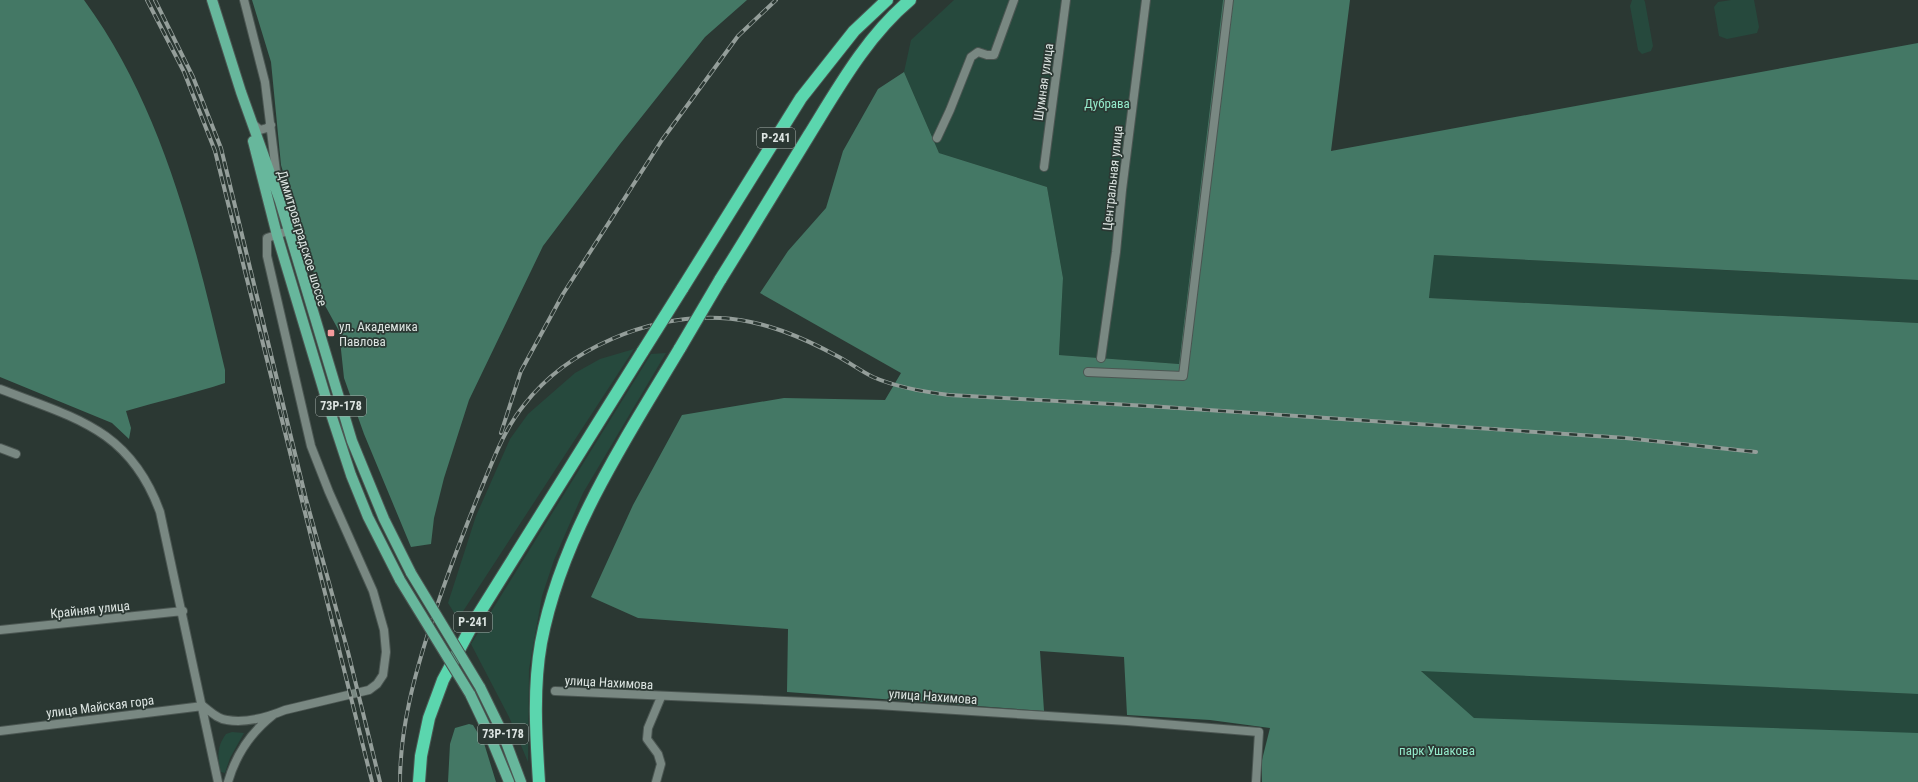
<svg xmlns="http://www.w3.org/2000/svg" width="1918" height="782" font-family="'Roboto Condensed',sans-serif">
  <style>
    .green { fill: #26493d }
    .forest { fill: #447865 }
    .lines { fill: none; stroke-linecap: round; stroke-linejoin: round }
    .minor-casing { stroke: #4b5652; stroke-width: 10 }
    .major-casing { stroke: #4b5652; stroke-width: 12 }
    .highway-casing { stroke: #4b5652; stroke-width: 14 }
    .minor { stroke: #798882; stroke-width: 8 }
    .major { stroke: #67b79c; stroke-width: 10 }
    .highway { stroke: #5bd6ae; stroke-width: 12 }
    .rail-casing { stroke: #949e9a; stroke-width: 4 }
    .rail { stroke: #2b3833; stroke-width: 2.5; stroke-dasharray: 8; stroke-linecap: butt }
    .major-bridge-casing { stroke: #4b5652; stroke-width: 12; stroke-linecap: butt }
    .highway-bridge-casing { stroke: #4b5652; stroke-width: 14; stroke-linecap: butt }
    .major-bridge { stroke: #67b79c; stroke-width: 10 }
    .highway-bridge { stroke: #5bd6ae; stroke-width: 12 }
    .poi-dot { fill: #f59b9c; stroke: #2b3833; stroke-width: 1.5 }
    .labels { text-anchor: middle; stroke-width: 3.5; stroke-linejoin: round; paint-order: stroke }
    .shield { fill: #2b3833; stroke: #a7b0ad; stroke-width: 1 }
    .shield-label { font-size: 12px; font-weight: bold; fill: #dce4e1 }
    .street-label { font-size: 13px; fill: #dce4e1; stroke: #2b3833 }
    .park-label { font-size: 13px; fill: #94e9ca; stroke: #2b3833 }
    .poi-label { font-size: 13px; fill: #dce4e1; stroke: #2b3833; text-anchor: start }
  </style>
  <rect width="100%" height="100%" fill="#2b3833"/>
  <path class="green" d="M954 0H1223L1179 364 1059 355 1063 278 1047 187 939 153 904 72 911 40Z
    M1632 0H1644L1645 2 1653 46 1651 51 1642 54 1638 50 1630 6Z
    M1731 0H1754L1759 27 1757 33 1727 39 1719 36 1714 7 1718 2Z
    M1433 255 1918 280V323L1429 298Z
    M634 349 458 619 448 603 476 516 510 439 528 414 575 373 600 359Z
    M666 353 583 493 554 560 542 596 529 669 528 762 509 717 471 644 651 354Z
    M1420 670 1918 694V782H1262L1473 718Z
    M232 732 244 733 230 758 225 773 221 772C217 758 217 746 226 734Z"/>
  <path class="forest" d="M0 0H84C163 108 195 243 225 370V383C192 394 159 401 126 411L131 428 129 439 112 423 0 377Z
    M252 0H747L705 37 620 144 543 246 469 400 444 478 434 518 431 544 411 547 364 434 344 378 339 331 322 300 281 165 271 62Z
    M1223 0H1350L1331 151 1918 43V280L1434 255 1429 298 1918 323V694L1421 671 1474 718 1918 733V782H1262V760L1270 728 1210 720 1127 715 1124 657 1040 651 1044 711 787 692 788 629 638 618 591 597 633 505 682 415 784 398 885 400 901 373 760 293 788 251 826 208 843 151 878 89 904 72 939 153 1047 187 1063 278 1059 355 1179 364Z
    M469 724 473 725 484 743 496 782H448L450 744 455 728Z"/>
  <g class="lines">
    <defs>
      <path id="minor" d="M244 0 265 82 278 188
        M252 123 260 130 267 128 271 125
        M937 138 950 110 971 57 978 52 987 55H994L1014 0
        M1044 167 1066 0
        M1101 358 1116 252 1122 190 1146 0
        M1088 372 1183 376 1229 0
        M0 389C75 418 130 429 160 512L218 782
        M0 448 16 454
        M0 630 183 611
        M555 691 877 705 1127 721 1259 732 1256 782
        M203 706C210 711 217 719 227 720 245 723 268 717 285 710L369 690 377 684 383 675 386 652 384 630 373 591 329 492 311 446 267 256V238L288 231
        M0 731 203 706
        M228 782C236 754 250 733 273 715
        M656 782 661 764 658 754 647 739 648 728 661 697"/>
      <path id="major" d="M212 0 241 92 280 201 352 441 384 519 411 573
        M253 141 277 235 329 408 351 475 368 517 400 580
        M480 687 503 734 521 782
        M470 694 490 736 509 782"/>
      <path id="highway" d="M720 280C750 232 779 184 809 135 838 88 867 36 910 0
        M682 289 801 98 854 31 887 0
        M419 782 421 756 429 718 443 680 475 620 643 351
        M539 782C536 736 533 688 541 643 561 536 625 440 680 348"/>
    </defs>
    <use href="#minor" class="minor-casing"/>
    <use href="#major" class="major-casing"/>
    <use href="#highway" class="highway-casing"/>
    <use href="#minor" class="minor"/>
    <use href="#major" class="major"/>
    <use href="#highway" class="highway"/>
    <defs>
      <path id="rail" d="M147 0 184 72 215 151 372 782
        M155 0 193 77 221 148 306 499 348 652 380 782
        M501 433 521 371 563 294 662 140 738 36 776 0
        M400 782C400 727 415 673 432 621 446 578 462 536 479 494 492 463 503 431 524 405 568 348 649 315 720 318 763 320 802 337 839 357 850 363 861 371 873 377 896 387 924 392 949 395L1148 406 1626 438 1756 452"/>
    </defs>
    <use href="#rail" class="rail-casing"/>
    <use href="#rail" class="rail"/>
    <defs>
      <path id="major-bridge" d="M411 573 480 687
        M400 580 470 694"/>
      <path id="highway-bridge" d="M680 348 720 280
        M643 351 682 289"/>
    </defs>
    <use href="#major-bridge" class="major-bridge-casing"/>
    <use href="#highway-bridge" class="highway-bridge-casing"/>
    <use href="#major-bridge" class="major-bridge"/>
    <use href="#highway-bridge" class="highway-bridge"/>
  </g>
  <rect class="poi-dot" x="327" y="329" width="8" height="8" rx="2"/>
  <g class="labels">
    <g class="shield">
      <rect x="757" y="128" width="38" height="20" rx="3"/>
      <rect x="316" y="396" width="50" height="20" rx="3"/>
      <rect x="454" y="612" width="38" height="20" rx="3"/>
      <rect x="478" y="724" width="50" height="20" rx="3"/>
    </g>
    <g class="shield-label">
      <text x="776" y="142">Р-241</text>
      <text x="341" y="410">73Р-178</text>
      <text x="473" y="626">Р-241</text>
      <text x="503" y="738">73Р-178</text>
    </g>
    <g class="street-label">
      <text transform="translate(1043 82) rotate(-82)" y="5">Шумная улица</text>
      <text transform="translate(1112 178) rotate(-84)" y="5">Центральная улица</text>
      <text transform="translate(303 238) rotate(73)" y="5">Димитровградское шоссе</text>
      <text transform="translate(90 609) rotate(-6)" y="5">Крайняя улица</text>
      <text transform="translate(609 682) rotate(3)" y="5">улица Нахимова</text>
      <text transform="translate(933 696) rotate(4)" y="5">улица Нахимова</text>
      <text transform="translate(100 706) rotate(-7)" y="5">улица Майская гора</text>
    </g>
    <g class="park-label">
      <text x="1107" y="108">Дубрава</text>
      <text x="1437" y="755">парк Ушакова</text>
    </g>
    <g class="poi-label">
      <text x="339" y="331">ул. Академика<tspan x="339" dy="15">Павлова</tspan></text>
    </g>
  </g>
</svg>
